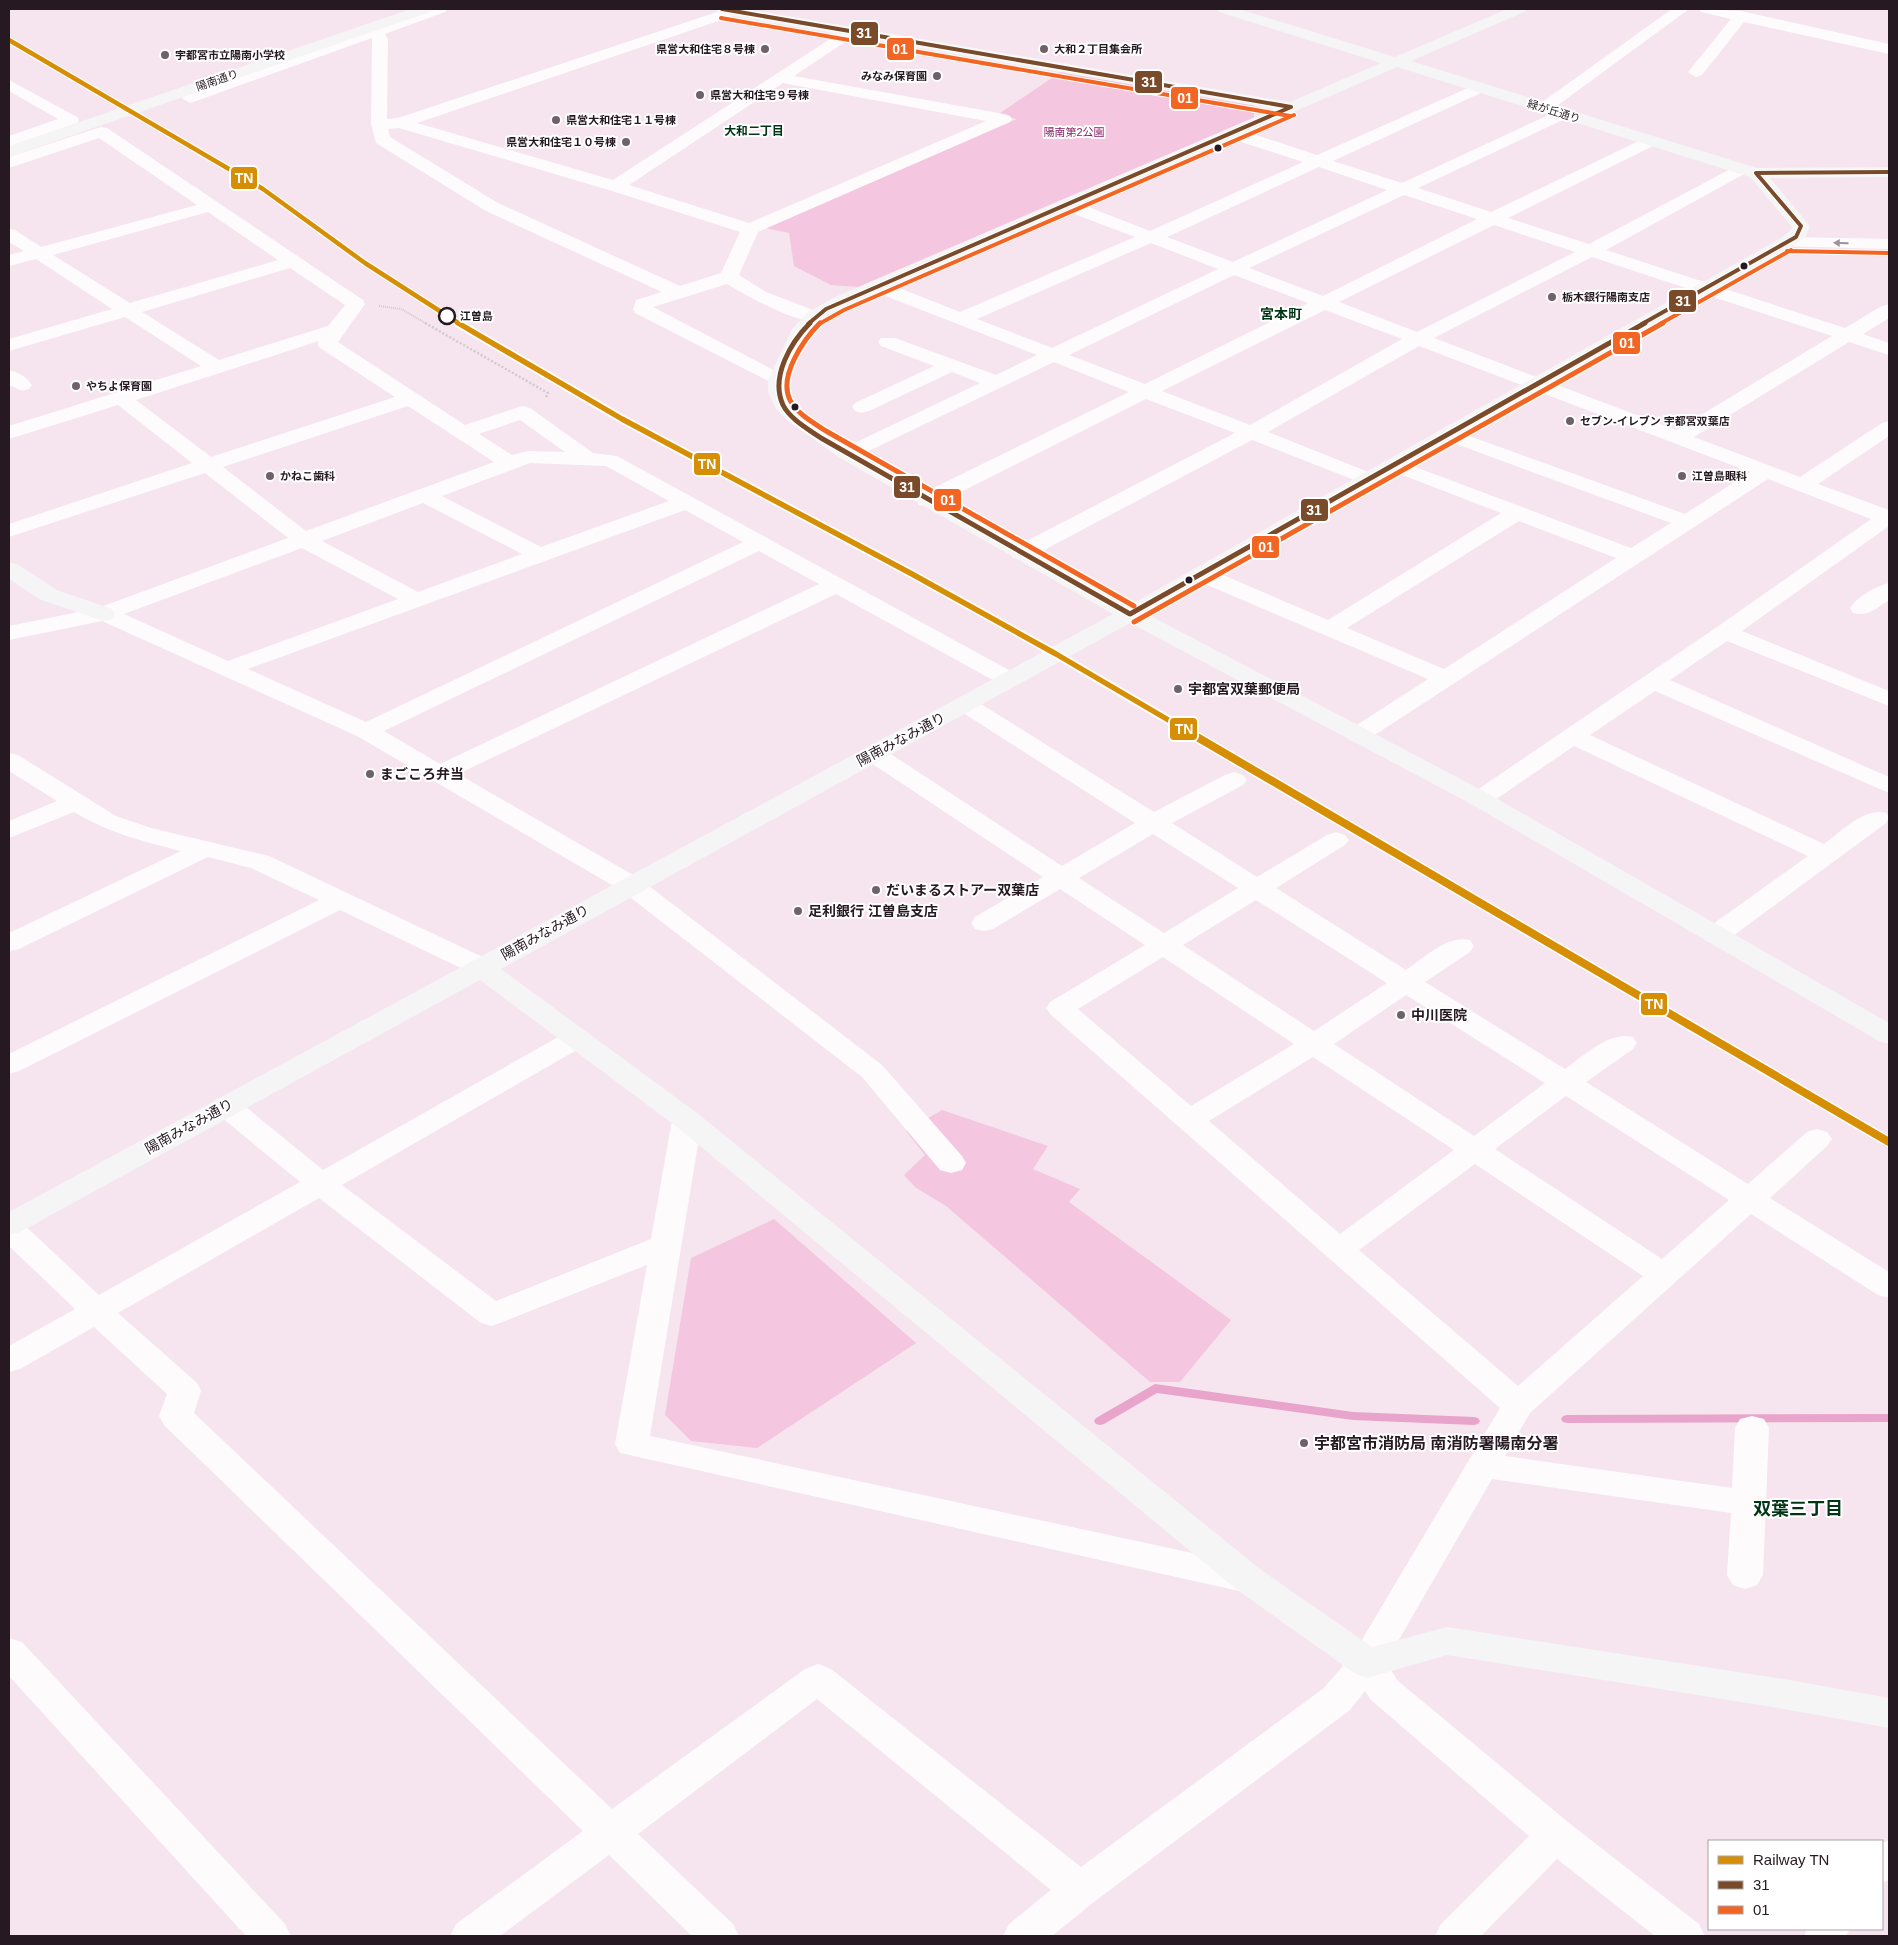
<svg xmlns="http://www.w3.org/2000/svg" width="1898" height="1945" font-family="Helvetica,'Noto Sans JP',sans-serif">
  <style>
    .green { fill: #f4c6df }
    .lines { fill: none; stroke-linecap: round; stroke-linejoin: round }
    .stream { fill: #e8a4ca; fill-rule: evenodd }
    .path-far1 { stroke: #d1cbce; stroke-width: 2; stroke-dasharray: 1 1; stroke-linecap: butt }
    .path { stroke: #d1cbce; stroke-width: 2.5; stroke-dasharray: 2 2; stroke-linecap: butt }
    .street { fill: #fefbfc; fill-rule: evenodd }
    .secondary { fill: #f4f5f4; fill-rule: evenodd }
    .bus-1-far1-casing { stroke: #fff; stroke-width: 6 }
    .bus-1-casing { stroke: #fff; stroke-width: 8 }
    .bus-2-far1-casing { stroke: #fff; stroke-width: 6 }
    .bus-2-casing { stroke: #fff; stroke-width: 8 }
    .bus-1-far1 { stroke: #7a4b2a; stroke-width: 4 }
    .bus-1 { stroke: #7a4b2a; stroke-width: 5 }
    .bus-2-far1 { stroke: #f26522; stroke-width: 4 }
    .bus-2 { stroke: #f26522; stroke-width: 5 }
    .rail-1-far2-casing { stroke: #fff; stroke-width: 7 }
    .rail-1-far1-casing { stroke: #fff; stroke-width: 9 }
    .rail-1-casing { stroke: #fff; stroke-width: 11 }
    .rail-1-far2 { stroke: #d68e05; stroke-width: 4.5 }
    .rail-1-far1 { stroke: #d68e05; stroke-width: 5.5 }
    .rail-1 { stroke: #d68e05; stroke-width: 8 }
    .oneway { fill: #9d9599 }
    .poi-dot { fill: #6f6069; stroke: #fff; stroke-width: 2 }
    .bus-dot { fill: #271921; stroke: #fff; stroke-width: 2 }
    .stop-dot { fill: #fff; stroke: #271921; stroke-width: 2.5 }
    .labels { text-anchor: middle; stroke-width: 4; stroke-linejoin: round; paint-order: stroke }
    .far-poi-label { font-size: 11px; font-weight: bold; fill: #271921; stroke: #fff; text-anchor: start }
    .far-street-label { font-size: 11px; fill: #271921; stroke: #fff }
    .far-park-label { font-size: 11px; fill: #881f63; stroke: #fff }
    .far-stop-label { font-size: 11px; font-weight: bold; fill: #271921; stroke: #fff; text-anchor: start }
    .far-neighbourhood-label { font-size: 12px; font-weight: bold; fill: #003616; stroke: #fff }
    .far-quarter-label { font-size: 14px; font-weight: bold; fill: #003616; stroke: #fff }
    .poi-label { font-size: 14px; font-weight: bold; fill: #271921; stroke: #fff; text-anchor: start }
    .street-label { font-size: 14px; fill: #271921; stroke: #fff }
    .near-poi-label { font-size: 16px; font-weight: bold; fill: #271921; stroke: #fff; text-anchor: start }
    .near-neighbourhood-label { font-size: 18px; font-weight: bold; fill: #003616; stroke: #fff }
    .line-badge { stroke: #fff; stroke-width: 2 }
    .badge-label { font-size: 14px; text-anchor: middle; font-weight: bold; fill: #fff }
  </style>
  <rect width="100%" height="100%" fill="#f6e5ee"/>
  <path class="green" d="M1062 71 1254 104V118L858 287 831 285 794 266 789 233 765 228 1017 119 997 115Z
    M942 1110 1048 1146 1033 1169 1080 1189 1069 1202 1231 1320 1180 1382H1150L946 1206 915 1187 904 1175 925 1155 906 1131Z
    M774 1219 916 1343 757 1448 691 1441 665 1415 691 1258Z"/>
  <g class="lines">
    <path class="stream" d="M1155 1384 1353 1412 1474 1417 1478 1418 1480 1421 1478 1424 1474 1425 1353 1420 1157 1393 1104 1424 1100 1425 1096 1424 1094 1421 1096 1418Z
      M1889 1414V1422L1567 1423 1563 1422 1561 1419 1563 1416 1567 1415Z"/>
    <path class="path-far1" d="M379 306 401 309 427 324"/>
    <path class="path" d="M425 323 548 393 546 397"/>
    <path class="street" d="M426 9H448L445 12 385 34 388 39 387 119 398 118 726 9H747L745 12 417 123 613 180 847 28H857L860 31 857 34 794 76 1004 114 1010 116 1012 119 1010 122 758 232 739 275 766 292 821 313 824 317 821 321C800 326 745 295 727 284L653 307 785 376 788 380 785 384 778 386 635 313 633 309 636 300 662 292 486 211 376 143 371 124 372 38 196 101 190 103 182 98 184 95ZM783 83 986 121 749 223 629 185ZM399 128 609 190 740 232 721 273 680 286 498 203 390 137 388 129Z
      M1672 9H1689L1550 111H1538L1536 108 1538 105Z
      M1699 9 1741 11 1889 44V54L1744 22 1702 75 1696 77 1688 72 1731 19 1701 12Z
      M9 80 77 117 79 120 77 123 9 147V136L58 119 9 91Z
      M1479 83 1485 85 1487 88 1485 91 1333 161 1402 183 1557 111H1569L1571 114 1569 117 1418 188 1491 212 1649 136 1655 137 1657 141 1655 145 1508 218 1589 244 1740 164 1746 165 1749 169 1746 173 1606 250 1845 328 1882 306 1889 304V318L1863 334 1889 343V355L1849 342 1694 437 1800 477 1882 423 1889 421V436L1818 484 1889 510V526L1742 631 1889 691V706L1727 641 1670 680 1889 777V793L1655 691 1590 735 1824 844C1841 832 1864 807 1886 813L1889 817 1886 823 1726 941 1716 943 1706 941 1702 935 1706 929 1808 856 1574 746 1489 804 1480 807 1471 804 1467 799 1471 794 1717 627 1871 519 1768 479 1367 740 1358 742 1349 740 1346 735 1349 730 1428 679 1193 579 1190 574 1193 569 1201 567 1209 569 1328 620 1501 513 1387 469 1384 465 1387 461 1394 459 1631 548 1671 523 1440 438 1437 434 1440 430 1447 428 1685 514 1750 472 1419 346 1268 432 1376 475 1380 479 1376 483 1369 485 1362 483 1252 440 1029 558 1021 560 1013 558 1010 553 1013 548 1235 433 1146 399 935 505 927 506 919 505 916 500 919 495 1129 392 1054 362 854 458 847 460 840 458 837 454 840 450 980 383 952 372 869 411 862 413 855 411 852 407 855 403 934 366 881 346 878 342 881 338H895L996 375 1037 355 870 290 868 286 870 282H884L960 312 1135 237 1061 209 1058 205 1061 201H1073L1150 231 1303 162 1226 137 1224 133 1226 129H1238L1317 155ZM1319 167 1387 190 1233 262 1167 237ZM1404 195 1477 219 1323 296 1249 268ZM1494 225 1575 252 1417 332 1339 302ZM1151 243 1218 269 1052 348 977 319ZM1592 257 1832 336 1676 430 1434 338ZM1234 275 1308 303 1145 384 1069 355ZM1325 310 1402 339 1250 425 1162 391ZM1519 521 1616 558 1444 669 1347 628Z
      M101 127 107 128 363 300 365 304 338 342 465 425 516 408 523 406 530 408 593 453 617 456 1018 675 1022 680 1018 685 1010 687 1002 685 836 594 458 774 640 879 882 1065 962 1156 966 1163 962 1170 951 1173 940 1170 862 1077 622 891 357 736 102 621 9 640V626L98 608 288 538 205 473 9 537V524L192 463 118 405 9 439V426L201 366 125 317 9 351V339L112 309 36 259 9 266V255L24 251 9 242V229L15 230 41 247 197 205 99 138 9 168V157ZM208 212 278 260 130 303 53 255ZM290 268 345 305 328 326 219 360 142 312ZM319 341 317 344 320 348 395 397 211 457 136 400ZM408 406 494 462 306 531 223 467ZM520 420 565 452 528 451 512 455 479 434ZM530 463 606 466 669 501 541 547 442 496ZM423 503 522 554 418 592 322 541ZM685 510 743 542 366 722 248 669ZM302 548 398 599 228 661 124 614ZM759 551 819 584 440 764 384 731Z
      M1787 237 1889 239V249L1781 246 1778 242 1781 238Z
      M9 370C18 372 27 377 32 385L29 389 22 391 9 385Z
      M1889 583V600C1877 608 1868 617 1853 613L1850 608C1857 597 1876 586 1889 583Z
      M965 697 973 699 1154 812 1225 775 1234 772 1243 775 1247 780 1243 785 1172 823 1257 877 1327 835 1336 832 1345 835 1349 840 1345 845 1276 888 1406 970C1424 958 1447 935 1470 940L1474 946 1470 952 1425 982 1565 1069C1584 1056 1609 1031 1633 1037L1637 1043 1633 1049 1586 1082 1748 1184 1807 1132 1817 1129 1827 1132 1832 1139 1827 1146 1770 1198 1889 1272V1298L1878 1295 1751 1214 1530 1413 1505 1456 1732 1488 1735 1428 1740 1419 1752 1416 1764 1419 1769 1428 1763 1575 1757 1585 1745 1589 1733 1585 1727 1575 1731 1513 1492 1479 1386 1662 1397 1680 1569 1823 1699 1924 1705 1936H1655L1557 1859 1481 1936H1435L1441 1924 1529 1836 1371 1700 1365 1691 1350 1710 1094 1902 1052 1936H1003L1009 1924 1051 1890 817 1699 638 1834 733 1924 739 1936H692L609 1855 500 1936H450L456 1924 583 1831 164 1425 159 1416 167 1394 94 1327 20 1369 9 1372V1346L75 1309 9 1246V1218L20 1221 99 1295 300 1182 216 1113 211 1106 216 1099 226 1097 236 1099 323 1170 567 1032 577 1029 587 1032 591 1038 587 1044 342 1185 496 1301 651 1239 672 1120 677 1113 687 1111 697 1113 702 1120 650 1436 1248 1565 1260 1569 1266 1579 1260 1589 1248 1593 620 1453 615 1444 647 1265 492 1326 481 1323 319 1198 118 1313 197 1383 201 1391 194 1413 612 1809 805 1669 818 1664 831 1669 1081 1867 1324 1688 1354 1653 1500 1408 1050 1014 1046 1008 1050 1002 1145 945 1060 889 993 929 984 931 975 929 971 923 975 917 1043 877 865 759 862 754 865 749 874 747 883 749 1062 866 1135 823 957 709 953 704 957 699ZM1153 834 1238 888 1164 933 1079 878ZM1256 900 1387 983 1314 1031 1183 945ZM1163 957 1294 1044 1191 1106 1078 1009ZM1406 995 1545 1083 1474 1136 1334 1044ZM1313 1057 1454 1150 1340 1234 1209 1121ZM1566 1096 1729 1200 1662 1259 1495 1149ZM1475 1164 1643 1276 1518 1386 1359 1250Z
      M9 753 18 755 116 816 151 828 269 856 491 961 495 967 491 973 481 975 471 973 340 910 19 1071 9 1074V1054L319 900 251 868 208 857 19 949 9 951V933L181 851C141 841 109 833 74 812L9 838V821L57 801 9 771Z
      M9 1638 22 1642 285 1924 291 1936H246L9 1676Z
      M1889 1840V1880L1882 1883V1843Z
      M1807 1929H1850L1846 1936H1804Z"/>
    <path class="secondary" d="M411 9H433L430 12 9 157V146Z
      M715 9H747L1290 102 1381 63 1219 12 1217 9H1239L1395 57 1507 9H1526L1524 12 1411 61 1757 168 1889 167V177L1770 178 1810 226 1806 236 1793 246 1147 614 1489 794 1889 1023V1044L1879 1041 1471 804 1130 623 501 969 697 1113 1260 1569 1372 1647 1447 1627 1784 1679 1889 1698V1728L1784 1709 1447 1655 1367 1678 1354 1673 1236 1589 677 1127 480 980 20 1232 9 1235V1212L1113 614 840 458 788 421 776 409 768 392V380L792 329 807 313 833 298 1274 109 722 14 717 12ZM1397 67 1750 177 1792 227 1791 230 1781 238 1130 605 854 450 802 413 792 403 788 392V380L811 331 821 321 847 306Z
      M9 562 17 564 57 590 112 609 115 614 112 619 104 621 41 600 9 579Z"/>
    <defs>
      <path id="bus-1-far1" d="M722 9 1291 107
        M1756 173 1889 172
        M808 324 826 309 1291 107
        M1642 324 1796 237 1801 226 1756 173"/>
      <path id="bus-1" d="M810 323C791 342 770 377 783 405 790 419 808 429 821 438L1130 614
        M1130 614 1645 323"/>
      <path id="bus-2-far1" d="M721 18 1290 116
        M1787 251 1889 253
        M819 324 844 310 1294 115
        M1660 324 1791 250"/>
      <path id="bus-2" d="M820 323C804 339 778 376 790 400 797 414 814 423 826 431L1134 606
        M1134 622 1663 323"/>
    </defs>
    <use href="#bus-1-far1" class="bus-1-far1-casing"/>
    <use href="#bus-1" class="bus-1-casing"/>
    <use href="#bus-2-far1" class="bus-2-far1-casing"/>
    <use href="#bus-2" class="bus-2-casing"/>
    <use href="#bus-1-far1" class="bus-1-far1"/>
    <use href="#bus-1" class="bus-1"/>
    <use href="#bus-2-far1" class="bus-2-far1"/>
    <use href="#bus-2" class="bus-2"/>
    <defs>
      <path id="rail-1-far2" d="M9 40 263 189 365 263 460 324"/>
      <path id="rail-1-far1" d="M458 323 622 419 912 574 1056 654 1199 738"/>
      <path id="rail-1" d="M1197 737 1889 1142"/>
    </defs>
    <use href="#rail-1-far2" class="rail-1-far2-casing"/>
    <use href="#rail-1-far1" class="rail-1-far1-casing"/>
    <use href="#rail-1" class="rail-1-casing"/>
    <use href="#rail-1-far2" class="rail-1-far2"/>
    <use href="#rail-1-far1" class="rail-1-far1"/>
    <use href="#rail-1" class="rail-1"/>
  </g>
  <defs><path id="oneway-solid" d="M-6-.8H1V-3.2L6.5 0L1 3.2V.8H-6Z" transform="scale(1.25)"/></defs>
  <use class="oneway" href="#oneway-solid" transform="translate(1841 243) rotate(-179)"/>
  <g class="poi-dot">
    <circle cx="765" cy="49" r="5"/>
    <circle cx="1044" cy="49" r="5"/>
    <circle cx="165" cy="55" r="5"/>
    <circle cx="937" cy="76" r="5"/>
    <circle cx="700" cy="95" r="5"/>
    <circle cx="556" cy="120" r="5"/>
    <circle cx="626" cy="142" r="5"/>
    <circle cx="1552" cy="297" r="5"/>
    <circle cx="76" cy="386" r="5"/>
    <circle cx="1570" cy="421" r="5"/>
    <circle cx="270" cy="476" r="5"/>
    <circle cx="1682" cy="476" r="5"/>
    <circle cx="1178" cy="689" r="5"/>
    <circle cx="370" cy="774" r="5"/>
    <circle cx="876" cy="890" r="5"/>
    <circle cx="798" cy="911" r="5"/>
    <circle cx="1401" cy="1015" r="5"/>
    <circle cx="1304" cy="1443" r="5"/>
  </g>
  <g class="bus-dot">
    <circle cx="1218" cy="148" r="4.5"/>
    <circle cx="1744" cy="266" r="4.5"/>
    <circle cx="795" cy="407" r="4.5"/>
    <circle cx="1189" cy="580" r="4.5"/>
  </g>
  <circle class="stop-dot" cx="447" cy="316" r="8"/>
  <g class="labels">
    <g class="far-poi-label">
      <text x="755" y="53" text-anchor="end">県営大和住宅８号棟</text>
      <text x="1054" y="53">大和２丁目集会所</text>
      <text x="175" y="59">宇都宮市立陽南小学校</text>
      <text x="927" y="80" text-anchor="end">みなみ保育園</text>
      <text x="710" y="99">県営大和住宅９号棟</text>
      <text x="566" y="124">県営大和住宅１１号棟</text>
      <text x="616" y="146" text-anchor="end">県営大和住宅１０号棟</text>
      <text x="1562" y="301">栃木銀行陽南支店</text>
      <text x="86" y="390">やちよ保育園</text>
      <text x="1580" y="425">セブン-イレブン 宇都宮双葉店</text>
      <text x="280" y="480">かねこ歯科</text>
      <text x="1692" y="480">江曽島眼科</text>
    </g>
    <g class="far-street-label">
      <text transform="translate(217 80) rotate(-19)" y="4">陽南通り</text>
      <text transform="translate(1554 111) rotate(17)" y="4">緑が丘通り</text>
    </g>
    <g class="far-park-label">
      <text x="1074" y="136">陽南第2公園</text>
    </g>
    <g class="far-stop-label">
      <text x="460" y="320">江曽島</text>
    </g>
    <g class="far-neighbourhood-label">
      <text x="754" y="135">大和二丁目</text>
    </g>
    <g class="far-quarter-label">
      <text x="1281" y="319">宮本町</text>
    </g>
    <g class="poi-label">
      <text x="1188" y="694">宇都宮双葉郵便局</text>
      <text x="380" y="779">まごころ弁当</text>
      <text x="886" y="895">だいまるストアー双葉店</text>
      <text x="808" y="916">足利銀行 江曽島支店</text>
      <text x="1411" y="1020">中川医院</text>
    </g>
    <g class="street-label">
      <text transform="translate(901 739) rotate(-28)" y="5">陽南みなみ通り</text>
      <text transform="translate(545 932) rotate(-29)" y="5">陽南みなみ通り</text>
      <text transform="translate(189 1126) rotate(-29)" y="5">陽南みなみ通り</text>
    </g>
    <g class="near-poi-label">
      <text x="1314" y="1449">宇都宮市消防局 南消防署陽南分署</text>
    </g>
    <g class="near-neighbourhood-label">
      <text x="1798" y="1515">双葉三丁目</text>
    </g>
  </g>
  <g class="line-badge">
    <rect x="850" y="21" width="29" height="25" rx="5" fill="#7a4b2a"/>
    <rect x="886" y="37" width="29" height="24" rx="5" fill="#f26522"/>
    <rect x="1134" y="70" width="29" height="24" rx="5" fill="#7a4b2a"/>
    <rect x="1170" y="86" width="29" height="24" rx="5" fill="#f26522"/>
    <rect x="230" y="166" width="28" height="24" rx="5" fill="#d68e05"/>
    <rect x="1668" y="289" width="29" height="24" rx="5" fill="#7a4b2a"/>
    <rect x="1612" y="331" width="29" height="24" rx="5" fill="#f26522"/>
    <rect x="693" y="452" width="28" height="24" rx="5" fill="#d68e05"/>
    <rect x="893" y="475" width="28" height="24" rx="5" fill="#7a4b2a"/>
    <rect x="933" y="488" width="29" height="24" rx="5" fill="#f26522"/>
    <rect x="1300" y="498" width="29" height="24" rx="5" fill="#7a4b2a"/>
    <rect x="1251" y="535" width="29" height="24" rx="5" fill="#f26522"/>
    <rect x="1169" y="717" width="29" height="24" rx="5" fill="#d68e05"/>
    <rect x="1640" y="992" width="28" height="24" rx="5" fill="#d68e05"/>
  </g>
  <g class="badge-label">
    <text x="864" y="38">31</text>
    <text x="900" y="54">01</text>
    <text x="1149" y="87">31</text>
    <text x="1185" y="103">01</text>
    <text x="244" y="183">TN</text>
    <text x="1683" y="306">31</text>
    <text x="1627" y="348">01</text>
    <text x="707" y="469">TN</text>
    <text x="907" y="492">31</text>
    <text x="948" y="505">01</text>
    <text x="1314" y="515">31</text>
    <text x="1266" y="552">01</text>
    <text x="1184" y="734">TN</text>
    <text x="1654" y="1009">TN</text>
  </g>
  <rect width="1898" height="1945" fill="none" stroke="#271921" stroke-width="20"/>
  <rect x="1708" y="1840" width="175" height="90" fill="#ffffff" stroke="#a9a3a6"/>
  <rect x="1718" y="1856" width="25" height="8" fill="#d68e05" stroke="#a9a3a6"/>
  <text x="1753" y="1865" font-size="15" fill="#271921">Railway TN</text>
  <rect x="1718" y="1881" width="25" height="8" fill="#7a4b2a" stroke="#a9a3a6"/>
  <text x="1753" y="1890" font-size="15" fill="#271921">31</text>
  <rect x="1718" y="1906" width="25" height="8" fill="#f26522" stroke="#a9a3a6"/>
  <text x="1753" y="1915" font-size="15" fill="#271921">01</text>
</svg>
